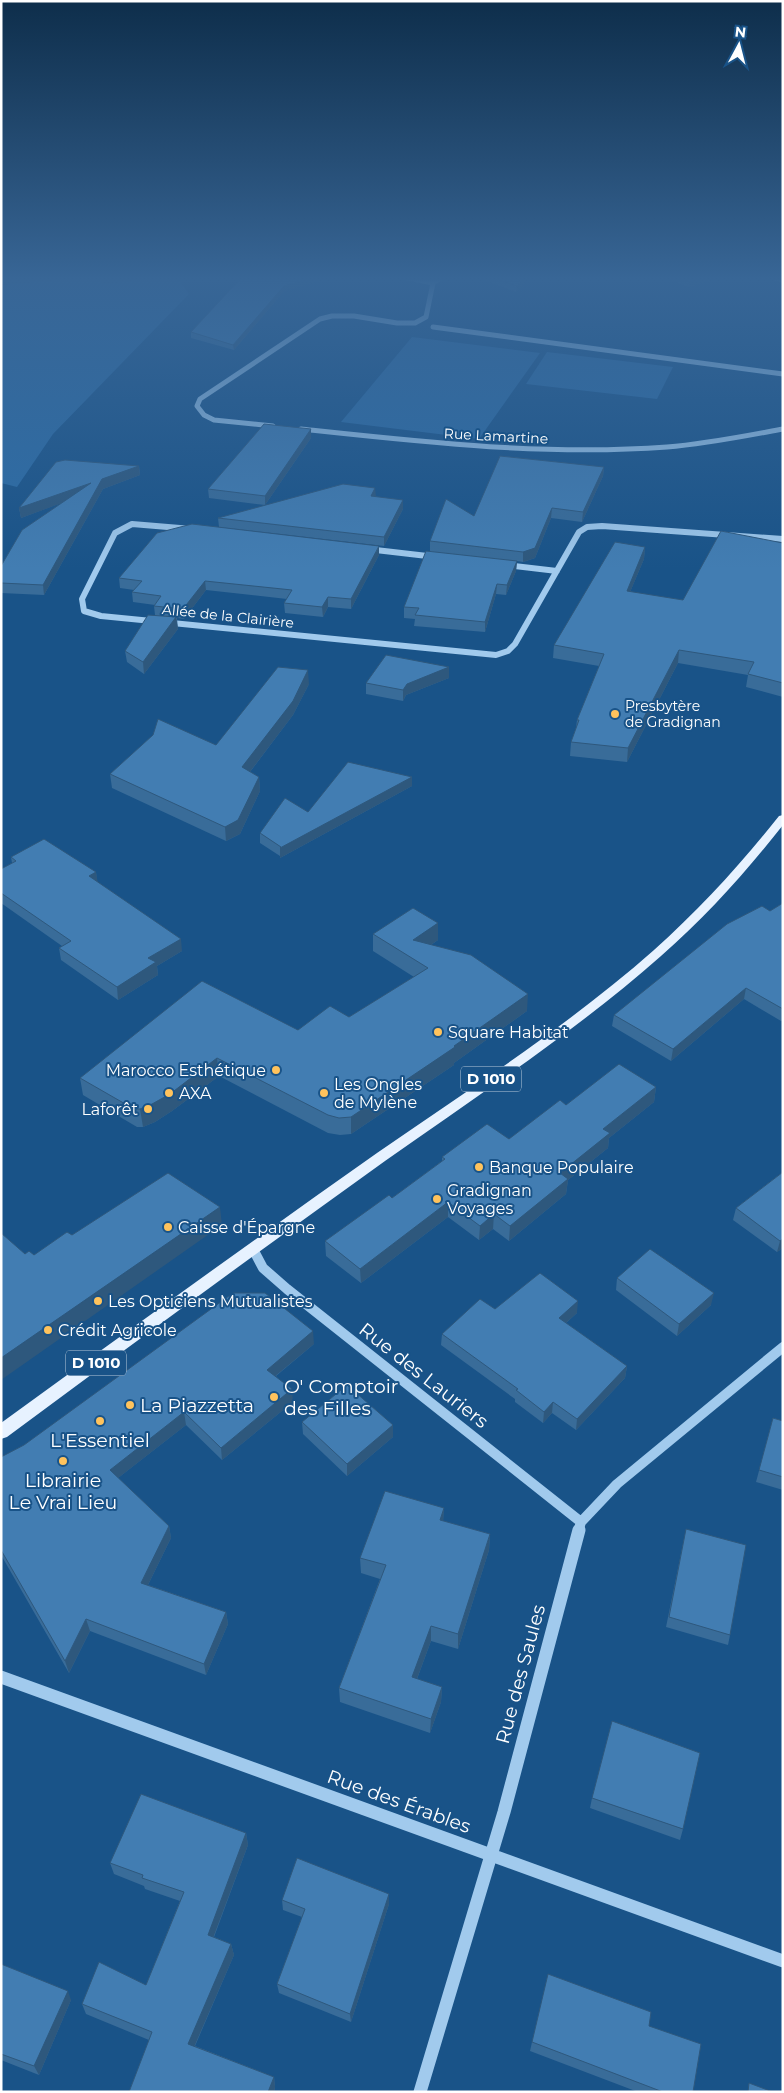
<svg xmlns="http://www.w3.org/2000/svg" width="784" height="2093" font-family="Montserrat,sans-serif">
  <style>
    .green { fill: #2c6da7 }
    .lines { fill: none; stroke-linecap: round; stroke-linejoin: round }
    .minor-far3 { stroke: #a1caed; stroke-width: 5 }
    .minor-far2 { stroke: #a1caed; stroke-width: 6 }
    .minor-far1 { stroke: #a1caed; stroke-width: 10 }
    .minor { stroke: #a1caed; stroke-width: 13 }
    .major { fill: #e7f2ff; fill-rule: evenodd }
    .wall { fill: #396c99 }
    .shaded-wall { fill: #2e587d }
    .building { fill: #427db2; stroke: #2e587d }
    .poi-dot { fill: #ffc35d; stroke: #195388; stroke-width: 2 }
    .labels { text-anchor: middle; stroke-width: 4; stroke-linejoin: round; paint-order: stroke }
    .far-street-label { font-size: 14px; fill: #fff; stroke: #195388 }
    .far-poi-label { font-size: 14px; fill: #fff; stroke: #195388; text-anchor: start }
    .shield { fill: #195388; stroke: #bacbdb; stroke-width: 1 }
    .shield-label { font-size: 15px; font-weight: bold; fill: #fff }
    .poi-label { font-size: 16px; fill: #fff; stroke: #195388; text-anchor: start }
    .near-street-label { font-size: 19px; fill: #fff; stroke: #195388 }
    .near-poi-label { font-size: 19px; fill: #fff; stroke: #195388; text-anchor: start }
  </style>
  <rect width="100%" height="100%" fill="#195388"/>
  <path class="green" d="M1 276H176L189 294 53 434 17 487 1 483Z
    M412 337 540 353 479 439 341 422Z
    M547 352 673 367 657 399 526 384Z"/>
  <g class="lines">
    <path class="minor-far3" d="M399 276 433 283
      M768 276 783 280
      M433 327 783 374
      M273 426 214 420 204 415 197 406 200 399 320 319 332 316H354L397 323H415L426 317 433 283 444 276
      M301 429C422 442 545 456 667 447 706 444 745 436 783 429"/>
    <path class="minor-far2" d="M192 529 132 524 115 533 82 599 84 611 101 616 496 655 508 651 515 644 579 532 587 527 602 526 783 539
      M367 549 436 557
      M506 565 557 571"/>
    <path class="minor-far1" d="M253 1249 263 1268 287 1289 581 1522
      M578 1532 581 1522 617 1484 783 1347"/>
    <path class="minor" d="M1 1677 783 1961
      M420 2092 504 1812 579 1530"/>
    <path class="major" d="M783 815V825C746 872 706 917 661 956 575 1032 478 1095 385 1161 258 1252 132 1344 7 1437L1 1439V1423C126 1332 251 1242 377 1153 471 1088 568 1026 654 950 700 909 741 864 779 816Z"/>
  </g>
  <path class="wall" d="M481 276H530L516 292 481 279Z
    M565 276H603L601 280Z
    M658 276H723L689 287Z
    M284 291 234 350 191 338V332Z
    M311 429V438L265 505 209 498 208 489Z
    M139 466 140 475 103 489 44 595 1 593V566L61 503 21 518 19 508Z
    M604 467 603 476 582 522 551 518 535 558 523 562 517 561 516 571 506 595 496 594 485 632 414 626 415 619 404 618V607L430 551V541L474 516Z
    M375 497 403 509 384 546 219 527 218 518Z
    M783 543V697L746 687 748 675 678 663 627 762 570 756 571 742 576 728 577 720 599 666 553 658 554 645 645 547 644 559 630 592 683 600Z
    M379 555 351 609 328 607 323 617 285 613 284 603 287 599 206 590 184 619 177 618 178 629 144 674 127 662 125 651 155 615 154 606 155 605 133 602 132 592 134 590 120 588 119 578Z
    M449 667V678L406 695 403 701 366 694V683Z
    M309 684 293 715 250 772 259 777 260 791 240 834 226 841 112 788 110 774 153 735 216 745Z
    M412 777V786L280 858V856L260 843V833L308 812Z
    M11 857 96 872 97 882 182 951 157 966 158 975 118 1000 61 960 59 948 62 946 1 903V869L12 863Z
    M783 903V1020L781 1021 744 999 671 1061 612 1026 614 1015Z
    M373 934 438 940 431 945 527 1011 454 1063V1065L351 1134 340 1135 328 1133 219 1076 172 1111 155 1122 143 1127H137L83 1095 80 1078 298 1030 349 1017 414 977 373 951Z
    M656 1087 654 1102 609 1138 608 1148 568 1180 566 1194 509 1241 493 1229 479 1240 448 1217 361 1283 326 1256 325 1241 392 1198 442 1161V1157L509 1139 566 1105Z
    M783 1172V1248L777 1252 733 1220 736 1208Z
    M617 1278 711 1305 677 1336 616 1290Z
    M495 1309 577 1313 566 1323 627 1366 625 1378 576 1430 552 1413 543 1423 515 1402V1399L441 1345 442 1334Z
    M314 1344 276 1376 293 1402 222 1460 186 1425 118 1478 169 1526 171 1538 148 1585 226 1612 228 1624 206 1675 90 1631 69 1673 1 1555V1457Z
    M773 1418 783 1421V1490L756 1482Z
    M302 1422 393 1437 347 1476 303 1434Z
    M444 1508 443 1521 490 1534 489 1550 458 1649 431 1641 417 1679 442 1687 441 1702 430 1733 340 1702 339 1688 380 1579 361 1573 360 1558Z
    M684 1539 730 1635 728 1645 666 1627Z
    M592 1798 683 1829 680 1840 590 1808Z
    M246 1833 248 1845 214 1937 231 1944 234 1955 195 2046 274 2077 275 2087 274 2092H129L149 2040 86 2014 82 2004 146 1985 180 1901 145 1889 144 1886 114 1874 110 1863Z
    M282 1900 389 1904 351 2022 279 1993 277 1984 302 1917 283 1910Z
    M1 1964 71 2000 39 2075 1 2060Z
    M649 2026 693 2092H638L530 2051 532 2042Z"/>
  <path class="shaded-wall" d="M1 276H163V278L102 284 101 277 1 285Z
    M319 276H338L284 291 234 350 233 345 284 286Z
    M526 276H530L516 292 517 286Z
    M707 276H723L689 287 690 282Z
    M311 429V438L265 505V496Z
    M139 466 140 475 103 489 44 595 43 585 102 479Z
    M604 467 603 476 582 522 583 512Z
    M91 483 92 492 21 518 19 508Z
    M375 488 376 496H371Z
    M403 500V509L384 546V537Z
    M552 508 551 518 535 558 523 562V552Z
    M379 546V555L351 609V599Z
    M645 547 644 559 625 604 627 591Z
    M517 561 516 571 506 595 507 585Z
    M205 581 206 590 184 619 183 609Z
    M497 584 496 594 485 632V622Z
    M328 597V607L323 617 322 607Z
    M176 617 178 629 144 674 143 662Z
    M679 650 678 663 627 762 628 748Z
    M449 667V678L406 695 403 701V690L407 684Z
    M308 670 309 684 293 715 243 781 242 767Z
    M259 777 260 791 240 834 226 841 225 827Z
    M412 777V786L280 858V848Z
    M96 872 98 884 89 876Z
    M438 923V940L413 957V940Z
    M181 939 182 951 157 966 158 975 118 1000 117 987 148 958Z
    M746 988 744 999 671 1061 673 1049Z
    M528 994 527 1011 454 1063V1065L351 1134V1117Z
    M217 1058 219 1076 172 1111 155 1122 143 1127 140 1109Z
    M656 1087 654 1102 609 1138 608 1148 568 1180 566 1194 509 1241 510 1226 560 1173 603 1129Z
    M448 1202V1217L361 1283 360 1269Z
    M220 1207 222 1225 1 1380V1358Z
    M494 1214 493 1229 479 1240 480 1226Z
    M783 1239V1248L777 1252 780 1241Z
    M714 1293 711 1305 677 1336 679 1324Z
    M578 1301 577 1313 558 1330 559 1318Z
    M313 1331 314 1344 268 1382 267 1370Z
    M627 1366 625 1378 576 1430 577 1419Z
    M292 1389 293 1402 222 1460 221 1448Z
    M553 1402 552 1413 543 1423 544 1412Z
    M184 1412 186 1425 113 1482 110 1470Z
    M393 1425V1437L347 1476V1464Z
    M444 1508 443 1524 440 1520Z
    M169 1526 171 1538 143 1595 141 1583Z
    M490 1534 489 1550 458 1649V1634Z
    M226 1612 228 1624 206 1675 204 1664Z
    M86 1619 90 1631 69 1673 65 1661Z
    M431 1626V1641L412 1692V1677Z
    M442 1687 441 1702 430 1733 431 1719Z
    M246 1833 248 1845 210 1946 208 1935Z
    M389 1894V1904L351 2022 350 2014Z
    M231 1944 234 1955 191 2054 188 2044Z
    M68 1991 71 2000 39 2075 34 2066Z
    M274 2077 275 2087 274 2092H268Z"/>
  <path class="building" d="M243 276H319L284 286 233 345 191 332Z
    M487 276H526L517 286Z
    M674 276H707L690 282Z
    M264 424 311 429 265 496 208 489Z
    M500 456 604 467 583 512 552 508 535 548 523 552 430 541 446 499 474 516Z
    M65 460 139 466 102 479 43 585 1 583V566L22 530 91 483 19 508 56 462Z
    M343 484 375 488 371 496 403 500 384 537 218 518Z
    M192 524 379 546 351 599 328 597 322 607 284 603 292 590 205 581 183 609 154 606 161 596 132 592 142 581 119 578 157 533Z
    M721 531 783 543V683L748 674 754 662 679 650 628 748 571 742 579 720H577L604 654 554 645 615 542 645 547 627 591 683 600Z
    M426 551 517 561 507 585 497 584 485 622 415 615 419 608 404 607Z
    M148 615 176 617 143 662 125 651Z
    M386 655 449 667 407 684 403 690 366 683Z
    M278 667 308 670 293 701 242 767 259 777 238 820 225 827 110 774 153 735 158 719 216 745Z
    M348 762 412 777 280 848 281 847 260 833 285 798 308 812Z
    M44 839 96 872 89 876 181 939 148 958 156 962 117 987 59 948 71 941 1 893V869L16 861 11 857Z
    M783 903V1009L746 988 673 1049 614 1015 727 924 762 906 770 911Z
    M413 908 438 923 413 940 471 955 528 994 454 1046 455 1047 351 1117 339 1118 328 1115 217 1058 170 1094 152 1104 140 1109H134L80 1078 202 981 298 1030 330 1006 349 1017 428 968 373 934Z
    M619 1064 656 1087 603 1129 610 1133 560 1173 568 1179 510 1226 494 1214 480 1226 448 1202 360 1269 325 1241 389 1195 392 1198 445 1159 442 1157 487 1124 509 1139 560 1100 566 1105Z
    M783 1172V1239L780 1241 736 1208Z
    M168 1173 220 1207 1 1358V1233L25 1254 29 1251 34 1255 67 1232 72 1235Z
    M650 1249 714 1293 679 1324 617 1278Z
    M540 1273 578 1301 559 1318 627 1366 577 1419 553 1402 544 1412 516 1390 518 1389 442 1334 480 1299 495 1309Z
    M233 1293H265L313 1331 267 1370 292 1389 221 1448 184 1412 110 1470 169 1526 141 1583 226 1612 204 1664 86 1619 65 1661 1 1550V1457L24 1445Z
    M347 1385 393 1425 347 1464 302 1422Z
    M773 1418 783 1421V1477L759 1470Z
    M385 1491 444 1508 440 1520 490 1534 458 1634 431 1626 412 1677 442 1687 431 1719 339 1688 386 1565 360 1558Z
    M686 1529 746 1545 730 1635 669 1617Z
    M612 1721 700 1753 683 1829 592 1798Z
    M141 1794 246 1833 208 1935 231 1944 188 2044 274 2077 268 2092H129L152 2032 82 2004 99 1962 146 1985 184 1892 142 1878 143 1875 110 1863Z
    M297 1858 389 1894 350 2014 277 1984 305 1909 282 1900Z
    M1 1964 68 1991 34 2066 1 2054Z
    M548 1974 651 2012 649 2026 701 2044 693 2092H663L532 2042Z
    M749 2083 773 2092H748Z"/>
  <linearGradient id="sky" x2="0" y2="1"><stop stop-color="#0e2e4b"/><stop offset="0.49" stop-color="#386696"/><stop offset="1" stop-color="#386696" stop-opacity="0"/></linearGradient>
  <rect width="784" height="569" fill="url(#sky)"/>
  <g class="poi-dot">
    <circle cx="615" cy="714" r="5"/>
    <circle cx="438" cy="1032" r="5"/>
    <circle cx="276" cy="1070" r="5"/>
    <circle cx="169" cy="1093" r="5"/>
    <circle cx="324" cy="1093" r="5"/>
    <circle cx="148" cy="1109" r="5"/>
    <circle cx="479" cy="1167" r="5"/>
    <circle cx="437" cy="1199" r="5"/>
    <circle cx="168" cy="1227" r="5"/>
    <circle cx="98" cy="1301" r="5"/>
    <circle cx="48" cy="1330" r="5"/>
    <circle cx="274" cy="1397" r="5"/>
    <circle cx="130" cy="1405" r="5"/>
    <circle cx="100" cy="1421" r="5"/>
    <circle cx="63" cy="1461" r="5"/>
  </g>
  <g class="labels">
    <g class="far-street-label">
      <text transform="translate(496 436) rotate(3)" y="5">Rue Lamartine</text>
      <text transform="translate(228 616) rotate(6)" y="5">Allée de la Clairière</text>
    </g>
    <g class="far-poi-label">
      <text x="625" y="711">Presbytère<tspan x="625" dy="16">de Gradignan</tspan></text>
    </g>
    <g class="shield">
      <rect x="461" y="1066.5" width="60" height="25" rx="4"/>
      <rect x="66" y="1350.5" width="60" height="25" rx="4"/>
    </g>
    <g class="shield-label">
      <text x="491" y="1084">D 1010</text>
      <text x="96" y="1368">D 1010</text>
    </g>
    <g class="poi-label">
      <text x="448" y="1038">Square Habitat</text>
      <text x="266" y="1076" text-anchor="end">Marocco Esthétique</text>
      <text x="334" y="1090">Les Ongles<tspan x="334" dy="18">de Mylène</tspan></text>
      <text x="179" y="1099">AXA</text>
      <text x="138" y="1115" text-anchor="end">Laforêt</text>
      <text x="489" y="1173">Banque Populaire</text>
      <text x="447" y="1196">Gradignan<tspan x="447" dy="18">Voyages</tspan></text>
      <text x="178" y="1233">Caisse d'Épargne</text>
      <text x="108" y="1307">Les Opticiens Mutualistes</text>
      <text x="58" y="1336">Crédit Agricole</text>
    </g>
    <g class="near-street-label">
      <text transform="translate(424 1375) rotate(38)" y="7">Rue des Lauriers</text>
      <text transform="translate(520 1674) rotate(-75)" y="7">Rue des Saules</text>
      <text transform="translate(399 1801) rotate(20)" y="7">Rue des Érables</text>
    </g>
    <g class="near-poi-label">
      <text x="284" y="1393">O' Comptoir<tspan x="284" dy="22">des Filles</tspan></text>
      <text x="140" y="1412">La Piazzetta</text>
      <text x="100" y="1447" text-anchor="middle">L'Essentiel</text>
      <text x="63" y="1487" text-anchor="middle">Librairie<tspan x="63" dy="22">Le Vrai Lieu</tspan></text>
    </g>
  </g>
  <rect width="784" height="2093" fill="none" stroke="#ffffff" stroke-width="5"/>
  <g transform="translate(739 45) rotate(7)" stroke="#195388" stroke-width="4" paint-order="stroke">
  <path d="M0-4L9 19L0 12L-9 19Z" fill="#ffffff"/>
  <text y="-8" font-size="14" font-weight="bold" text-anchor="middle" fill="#ffffff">N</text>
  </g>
</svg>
